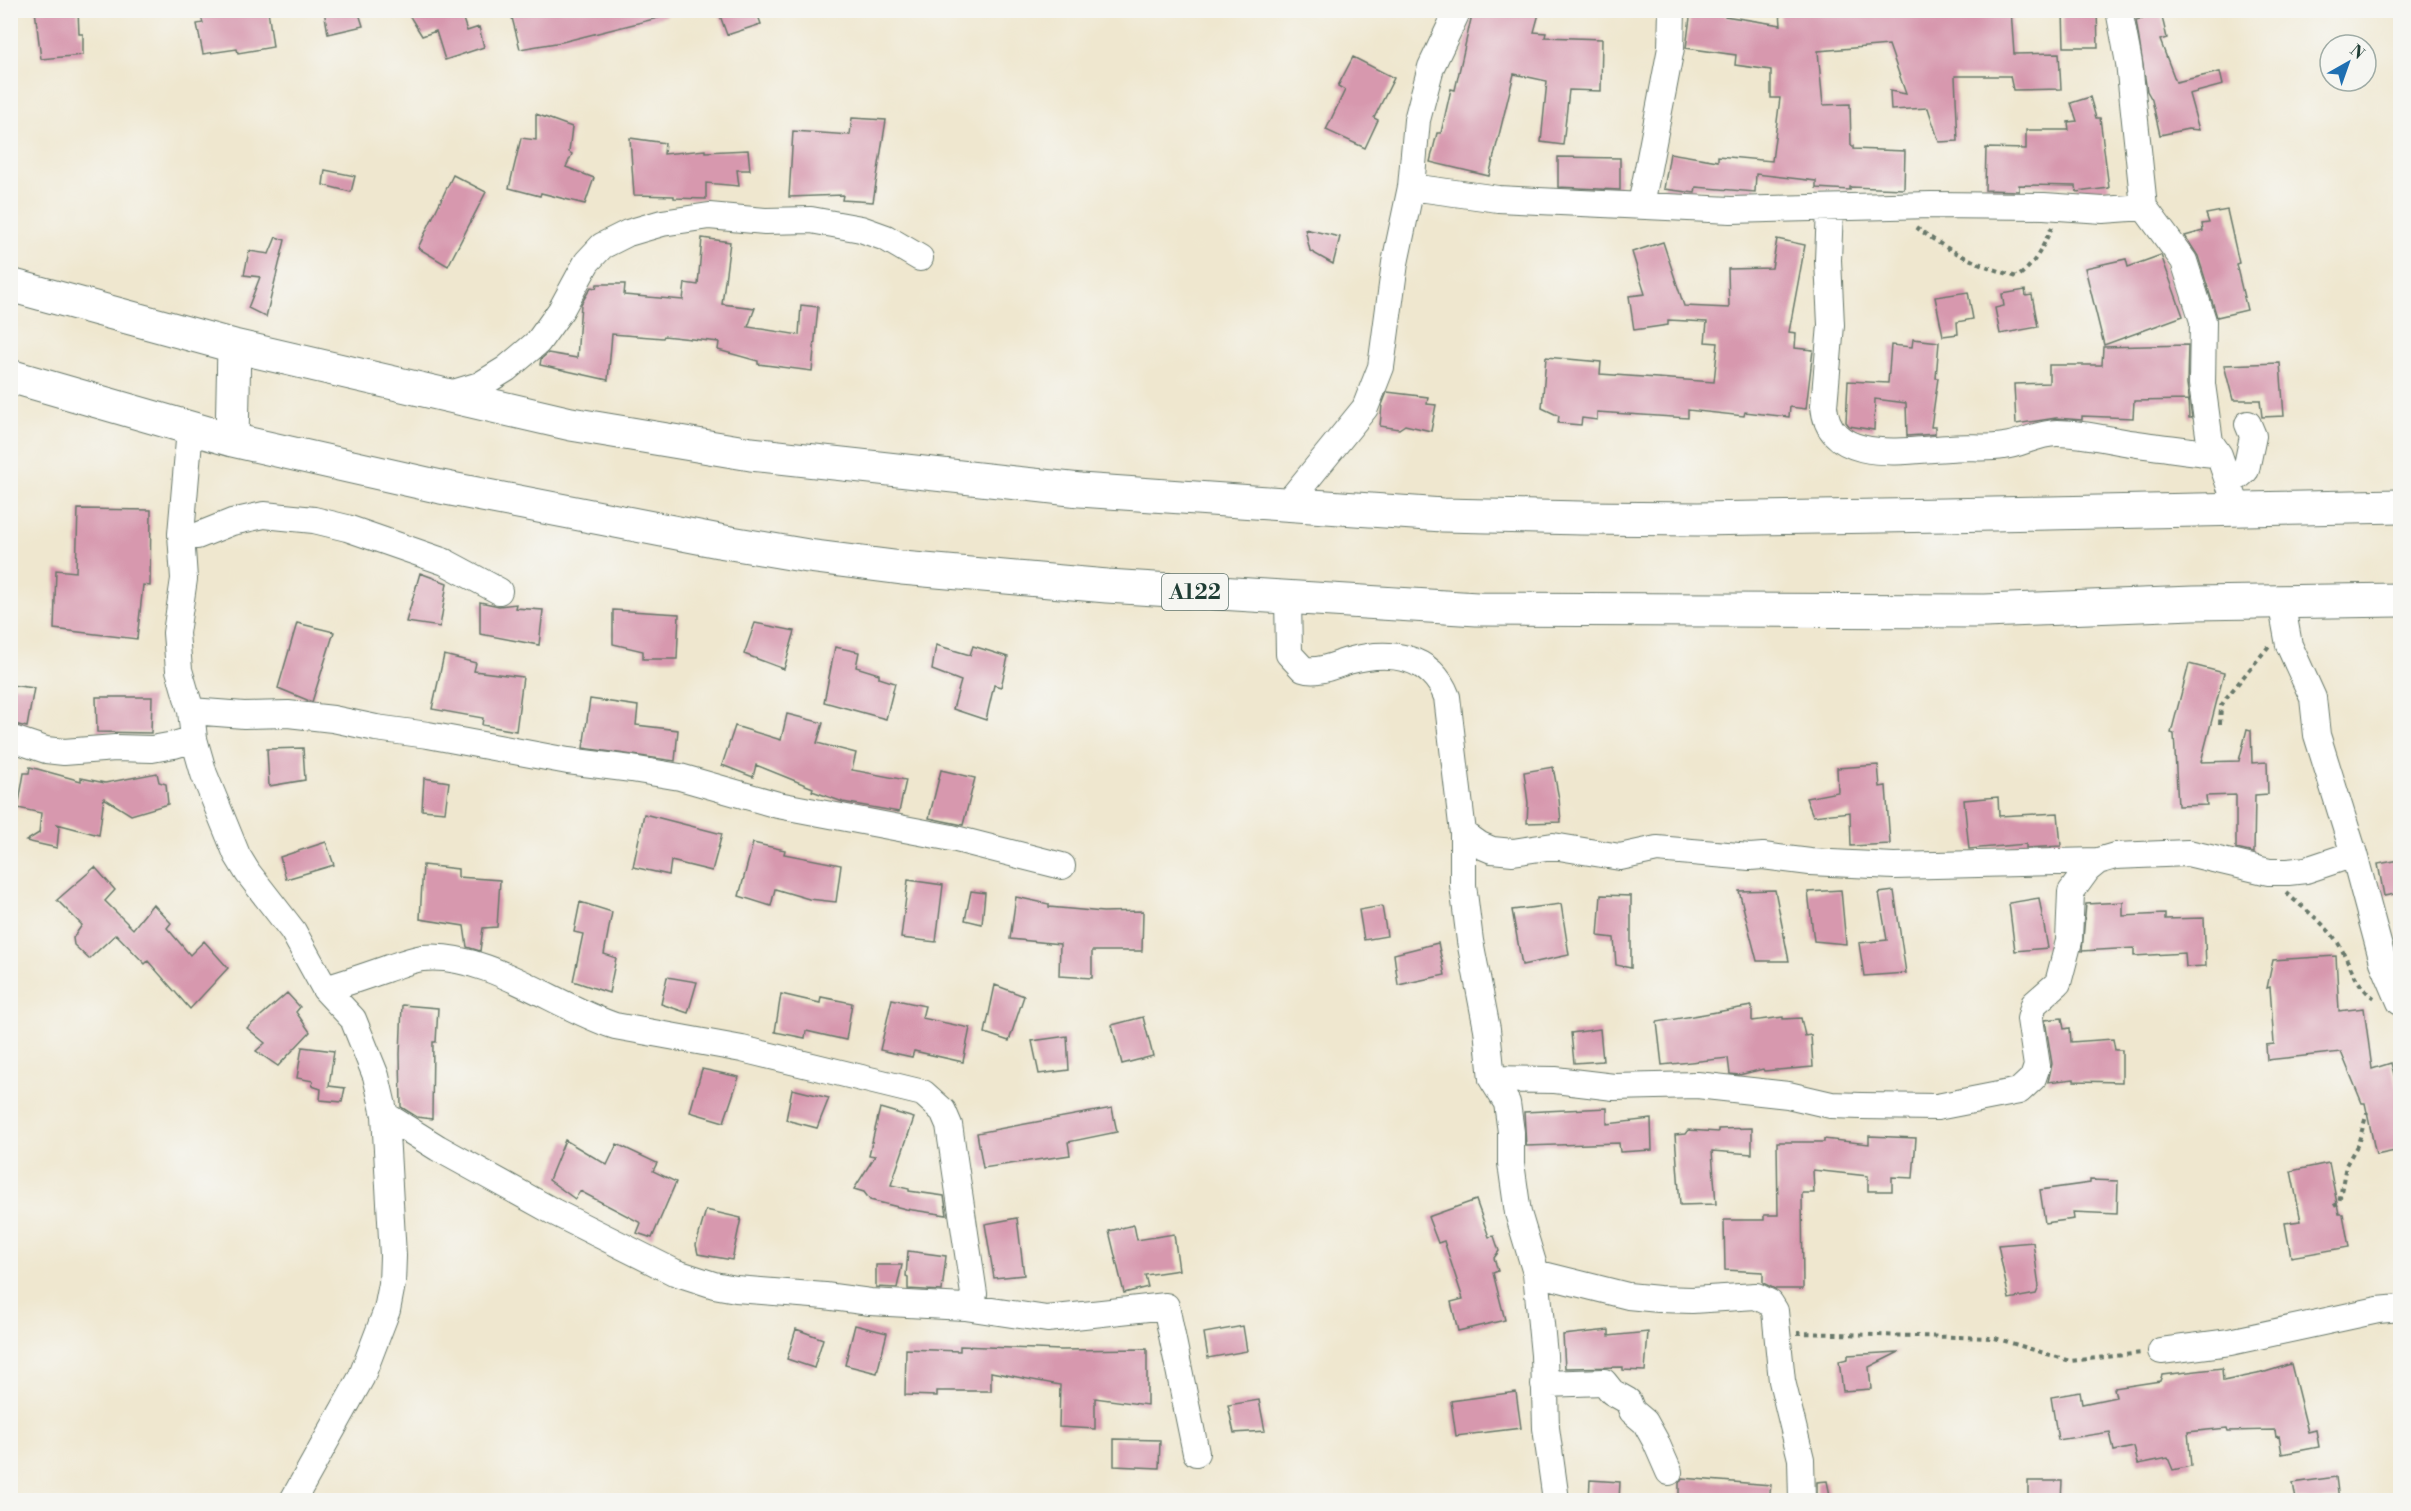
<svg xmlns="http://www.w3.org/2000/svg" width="2411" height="1511" font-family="'Libre Bodoni',serif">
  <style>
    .building { fill: #d798ae }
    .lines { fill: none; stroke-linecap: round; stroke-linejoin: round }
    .minor-casing { stroke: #68786a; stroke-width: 28 }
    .highway-casing { stroke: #68786a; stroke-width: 35 }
    .path { stroke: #68786a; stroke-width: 4; stroke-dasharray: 4.5 4.5; stroke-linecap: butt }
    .minor { stroke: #fff; stroke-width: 26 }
    .highway { stroke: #fff; stroke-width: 33 }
    .labels { text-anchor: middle; stroke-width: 4.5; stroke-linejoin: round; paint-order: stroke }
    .shield { fill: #f6f6f2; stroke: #60746d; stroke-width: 1.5 }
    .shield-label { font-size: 21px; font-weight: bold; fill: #1f3d34 }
  </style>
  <rect width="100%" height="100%" fill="#f6f6f2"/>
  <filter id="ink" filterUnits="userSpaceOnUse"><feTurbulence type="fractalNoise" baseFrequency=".0167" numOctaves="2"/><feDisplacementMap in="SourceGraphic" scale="12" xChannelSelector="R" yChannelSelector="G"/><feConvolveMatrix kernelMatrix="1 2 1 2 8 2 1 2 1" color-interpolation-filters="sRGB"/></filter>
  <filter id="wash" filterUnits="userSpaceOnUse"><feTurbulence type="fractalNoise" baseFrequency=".008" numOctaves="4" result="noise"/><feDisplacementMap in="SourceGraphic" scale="24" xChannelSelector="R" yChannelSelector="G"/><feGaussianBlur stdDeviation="1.35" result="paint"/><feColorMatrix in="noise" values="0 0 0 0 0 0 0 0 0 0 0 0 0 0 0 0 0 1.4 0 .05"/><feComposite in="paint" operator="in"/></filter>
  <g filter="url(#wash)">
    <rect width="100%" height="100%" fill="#efe7cf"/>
    <g id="blocks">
      <path class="building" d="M35 10H78L79 34H83V55L41 59Z
        M199 10H268L273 47 238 53 237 49 203 54 197 24 203 23Z
        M324 10H358L363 26 328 34Z
        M406 10H460L467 31 479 27 484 47 445 60 436 31 422 36Z
        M510 10H665L666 16 562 42 520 49Z
        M718 10H756L761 24 727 35Z
        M1473 10H1540L1534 32 1546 33 1545 37 1602 39 1601 91 1569 90 1563 145 1541 142 1547 81 1514 74 1489 176 1430 162 1437 133H1441L1451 89 1455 90Z
        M1691 10H1725V16L1781 25 1780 12 1806 10H2011L2014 54 2059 53 2061 89 2013 90 2010 76H1955L1958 141 1939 142 1928 108 1891 110 1890 91 1906 94 1889 45 1818 51 1823 105 1850 104 1851 145 1853 146V149L1905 151 1904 189 1850 187V190L1816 188V181L1756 174 1755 192 1696 187 1695 193 1664 189 1670 153 1718 161V156L1772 161 1780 98H1771V70L1735 65 1736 55 1686 48Z
        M2063 10H2097L2098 47H2064Z
        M2161 13 2167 38 2160 40 2176 82 2220 72 2223 85 2189 94 2199 130 2188 129 2160 135 2152 100 2147 91 2136 20Z
        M1353 57 1394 78 1374 118 1378 120 1365 148 1326 130 1345 90 1338 86Z
        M2090 97 2096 118H2100L2109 188 2077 192 2076 186 2019 185V191L1985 190 1986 148 2026 149V130H2069L2068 122 2077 121 2071 103Z
        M536 114 572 127 569 152 572 154 566 167 594 178 585 204 541 193 540 196 509 188 521 138 536 140Z
        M852 118 886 120 873 202 842 200 843 195 789 197 793 131 850 135Z
        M630 138 665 143 664 154 705 150V152L748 150 750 170H737L739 186 706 183V199L674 198V196L634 195Z
        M1558 157 1620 158V190L1558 187Z
        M325 170 355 176 351 192 323 185Z
        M453 175 486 192 448 266 418 248Z
        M2227 210 2239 263 2236 264 2247 310 2217 317 2198 256 2185 236 2203 231 2202 224 2209 223 2206 214Z
        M1305 229 1340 237 1333 264 1310 251Z
        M276 237 285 240 266 317 248 308 260 277 244 275 249 251 269 254Z
        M702 238 730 242 722 304 755 308 748 327 799 335 801 305 818 307 812 371 758 364V361L718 350 719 342 664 336 663 338 612 334 608 380 540 365 541 359 548 353 577 358 581 304 591 287 596 288 597 284H625L624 295 683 300 685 283 698 285Z
        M1777 239 1805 245 1789 332 1796 333 1795 348 1813 350 1806 409 1790 407 1789 417 1745 412 1744 416 1688 410V418L1597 412V420L1582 418 1581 425 1558 423 1559 416 1542 408 1546 357 1601 362 1600 374 1714 382 1718 343 1705 342 1707 322 1668 320V325L1634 330 1629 296 1645 294 1632 252 1663 242 1684 306 1729 308 1728 269 1772 268Z
        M2161 255 2183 316 2104 345 2085 268 2126 259 2128 267Z
        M2025 290 2026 296 2032 295 2038 327 2000 334 1995 308 2004 306 2002 294Z
        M1968 292 1973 319 1957 322 1958 334 1943 336 1935 297Z
        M1913 339 1939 342 1936 378H1938L1931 427H1935V434L1907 436 1906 403 1875 399 1874 430 1849 426 1846 422 1848 381 1888 383 1891 345 1912 347Z
        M2188 345 2187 384 2192 418H2189L2188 400 2134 401 2133 418 2082 416V420L2056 418 2016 424 2014 384 2049 383V365H2102L2103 347Z
        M2280 363 2284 416 2262 417 2260 400H2233L2224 365Z
        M1387 392 1428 397 1427 404 1436 405 1431 431 1405 425 1399 429 1380 426 1382 405Z
        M78 509 151 510 150 586 143 585 137 639 54 629 56 570 76 572Z
        M420 573 447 583 440 627 406 622Z
        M480 602 499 606 516 604 515 608 543 610 539 645 480 634Z
        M613 610 679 614 677 659H643V651L613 644Z
        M297 623 334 632 312 702 278 688Z
        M755 623 795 631 784 669 744 654Z
        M936 645 970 655 973 646 1008 657 1001 687 994 685 986 720 953 709 961 681 932 670Z
        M835 647 859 652 856 667 879 674V678L895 683 886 719 824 702Z
        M444 655 476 663 474 671 523 677 516 731 482 725 483 718 432 709Z
        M2189 664 2224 673 2201 762 2239 761 2247 729 2251 730 2252 763 2267 762 2268 794 2255 795 2254 853 2236 849V795L2206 796 2207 805 2178 806 2174 734 2171 733Z
        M10 685 34 688 27 727 10 723Z
        M96 697H152L151 733 97 732Z
        M590 699 638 706 636 725 678 730 675 761 583 748Z
        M787 714 823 723 817 743 856 753 852 770 906 780 899 812 843 802 812 791 813 788 756 765 753 777 722 765 735 726 781 740Z
        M303 748 305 780 269 786 267 749Z
        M1878 765 1880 787 1886 786 1890 844 1851 846 1850 812 1813 816 1806 798 1838 792 1837 768Z
        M30 767 81 781V778L105 783 157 773 159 782 166 784 168 804 131 815 104 798 99 835 57 824 59 827 57 848 26 841 39 833 41 813 18 808 24 773H29Z
        M1553 767 1559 799 1561 822 1527 823 1528 803 1524 772Z
        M941 770 975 778 963 825 929 818Z
        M424 778 449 782 445 812 422 810Z
        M1998 797 1999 816 2058 813 2061 846 2026 848V844L1969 849 1964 800Z
        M644 814 722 834 712 871 671 861 669 875 633 867Z
        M326 842 334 865 286 879 280 857Z
        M753 843 785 850 784 854 841 865 836 902 809 899 775 889 771 906 739 896Z
        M2400 860V893L2384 896 2378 864Z
        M423 865 458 869V877L500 880 497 927 483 928 480 951 467 947 464 926 420 919Z
        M95 867 115 890 105 901 133 929 153 904 171 923 167 928 190 955 204 941 228 968 190 1009 148 961 145 964 116 934 89 959 74 945 73 938 82 925 57 900Z
        M908 880 943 885 936 942 901 938Z
        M1775 890 1789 961H1757L1739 891Z
        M1841 890 1846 944 1814 941 1808 892Z
        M971 891 985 893 982 924 965 920Z
        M1894 891 1906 973 1864 976 1859 943 1887 940 1879 893Z
        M1601 895 1631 896V968L1616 965 1614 938 1598 936Z
        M1016 897 1049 904V907L1103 912 1143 911 1142 951H1092V978L1059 976 1060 944 1010 939Z
        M2039 898 2048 948 2015 951 2009 903Z
        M580 902 612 912 604 954 616 958 609 993 573 981 583 934 574 932Z
        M2123 902V916L2165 914V919L2204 918 2206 966 2186 967 2185 953 2134 956V948L2082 951 2086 904Z
        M1561 904 1569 955 1522 965 1512 910Z
        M1382 906 1387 936 1364 940 1359 910Z
        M1438 943 1445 975 1398 985 1394 954Z
        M2336 956 2339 1011 2364 1008 2372 1069 2391 1063 2400 1096V1150L2376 1155 2365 1103H2362L2341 1052 2267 1060 2266 1045 2274 1044 2270 987 2267 988 2273 960Z
        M667 977 697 982 688 1013 661 1004Z
        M995 985 1024 996 1009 1041 985 1033Z
        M287 993 300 1007 296 1012 310 1032 278 1066 256 1051 265 1043 247 1028Z
        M781 994 820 1003 821 997 852 1003 846 1040 806 1031 805 1038 775 1032Z
        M892 999 925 1006 922 1018 970 1028 963 1062 914 1051 912 1057 880 1050Z
        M402 1005 438 1008 436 1042H433L432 1119 417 1117 401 1107 400 1054Z
        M1752 1006V1021L1783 1017V1019L1801 1018 1805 1036 1811 1035 1813 1067 1764 1071 1763 1069 1739 1075 1730 1074 1728 1058 1662 1065 1657 1022Z
        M1143 1017 1153 1056 1122 1064 1112 1025Z
        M2062 1018 2064 1029 2070 1028 2071 1042 2113 1039 2115 1050H2122V1082L2074 1081V1079L2048 1082 2052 1064 2045 1020Z
        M1600 1029 1603 1061 1574 1063 1571 1033Z
        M1067 1036 1069 1070 1039 1074 1032 1041Z
        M302 1047 334 1051 329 1086 345 1088 342 1102 320 1100 321 1089 312 1086 313 1081 297 1078Z
        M702 1069 739 1077 724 1122 690 1112Z
        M792 1089 829 1098 817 1128 786 1120Z
        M880 1108 914 1118 891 1185 909 1189V1191L944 1196 947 1215 906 1209 870 1200 864 1192 854 1189 875 1156 869 1155Z
        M1112 1108 1117 1132 1068 1142 1070 1155 983 1168 977 1133Z
        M1607 1108V1124L1651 1119 1652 1150 1620 1152 1619 1143 1526 1146 1524 1112Z
        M1752 1128V1154L1712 1151 1716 1204 1680 1205 1675 1135 1685 1134 1688 1130 1718 1132V1129Z
        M1869 1136 1916 1138 1913 1178 1892 1177V1191H1868V1176L1813 1170 1814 1193H1802L1803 1289H1775L1763 1283V1272L1725 1270 1724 1220H1764V1215H1778L1777 1142H1824V1139L1869 1144Z
        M565 1140 607 1165 617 1144 657 1163 653 1171 676 1182 652 1238 637 1233 641 1223 580 1191 575 1199 549 1180Z
        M2329 1163 2339 1214H2343L2349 1247 2291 1257 2285 1223 2301 1221 2291 1171Z
        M2090 1180 2118 1181 2117 1214 2073 1212 2074 1219 2045 1223 2040 1190 2090 1183Z
        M1476 1200 1489 1237 1494 1236 1499 1251 1494 1258 1498 1271 1493 1273 1505 1320 1458 1331 1451 1302 1463 1299 1444 1241 1438 1243 1428 1217Z
        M706 1210 741 1218 732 1260 698 1254 696 1245Z
        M1017 1218 1024 1275 994 1278 985 1224Z
        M1134 1225 1137 1240 1174 1234 1179 1270 1145 1275 1148 1287 1124 1293 1109 1231Z
        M2033 1242 2039 1287 2036 1294 2009 1299 1998 1245Z
        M908 1251 946 1256 942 1291 908 1289V1277L906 1276Z
        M876 1265H902L897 1288 876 1287Z
        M855 1325 887 1333 877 1373 845 1365Z
        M1243 1326 1247 1351 1208 1358 1204 1333Z
        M796 1329 823 1339 814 1368 787 1359Z
        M1609 1330V1336L1648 1332 1645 1371 1623 1370V1367L1565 1368 1563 1335Z
        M960 1346 1061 1350 1147 1349V1405L1095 1398V1429L1059 1427 1060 1385 991 1372V1391H937V1396L905 1395 906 1349 960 1351Z
        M1899 1352 1869 1367 1871 1389 1843 1391 1839 1361 1848 1359V1355Z
        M2291 1364 2308 1432 2316 1430 2319 1447 2282 1454 2279 1436 2276 1437 2275 1430 2228 1431 2227 1428 2188 1432 2191 1466 2173 1470 2168 1458 2138 1464 2134 1447 2114 1451 2110 1432 2058 1440 2051 1397 2080 1392 2082 1404 2116 1397 2114 1388 2160 1381 2162 1375 2222 1368 2223 1381 2262 1373Z
        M1516 1392 1521 1428 1456 1436 1451 1401Z
        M1259 1400 1265 1431 1234 1433 1228 1405Z
        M1114 1439 1160 1440 1159 1468 1114 1466Z
        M2336 1477 2339 1500H2296L2293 1483Z
        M1682 1478 1771 1485 1769 1500H1679V1483Z
        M1590 1480 1620 1482 1619 1500H1589Z
        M1827 1481 1831 1500H1817V1482Z
        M2028 1481H2062L2061 1500H2028Z"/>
    </g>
  </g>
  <g filter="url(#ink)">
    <use href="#blocks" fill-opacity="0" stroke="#68786a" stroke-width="1.5"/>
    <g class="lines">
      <defs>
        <path id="minor" d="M2119 10 2129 63 2144 207 2184 261 2203 321 2202 384 2210 442 2219 455 2238 510
          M1411 187 1498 199 1731 210 1931 205 2044 206 2103 210 2144 207
          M1641 205 1671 48 1672 10
          M1830 208 1828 260 1831 325 1824 406C1829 466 1907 450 1949 448 1968 446 1985 449 2004 446 2022 444 2037 433 2057 433 2080 433 2101 438 2124 442 2156 447 2187 450 2219 455
          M447 395 480 385 506 369 538 342 561 310 587 262 602 246 628 233 662 223 709 216 765 221 811 220 861 229 886 238 920 258
          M190 429 181 534 184 579 176 633 179 670 191 711 194 739 204 774 237 855 248 873 293 931 325 989 353 1019 376 1076 385 1115 393 1256 392 1284 387 1310 361 1378 293 1500
          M2228 481 2238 477 2246 470 2253 436 2248 424
          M1287 504 1365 408 1381 367 1395 263 1411 187 1417 120 1431 67 1458 10
          M181 534 197 536 232 522 264 515 314 520 347 528 445 562 499 591
          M1288 598 1289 654 1303 669C1317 674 1335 665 1348 661 1388 650 1431 654 1447 697L1463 833V885L1470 941 1487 1029 1492 1079 1507 1103 1511 1132V1163L1518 1213 1536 1273 1544 1355 1546 1428 1556 1500
          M2281 601 2289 645 2313 698 2317 735 2354 854 2383 962 2400 1002
          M191 711 244 715 288 714 333 719 376 728 428 735 568 761 632 769 680 777 778 805 952 838 1062 866
          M10 738 46 750 64 752 115 748 152 749 174 745 194 739
          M1463 833 1480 845 1492 850 1513 852 1553 846 1620 857 1657 849 1750 857 1763 856 1810 862 1894 866 2098 861
          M325 989C346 983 366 976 386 969 398 965 410 960 422 958 485 951 556 1007 615 1026L742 1049 923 1093 943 1111 949 1125 974 1294 971 1303 965 1307
          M1492 1079 1555 1080 1614 1087 1697 1085 1788 1095 1831 1105 1861 1106 1937 1107 2019 1091 2033 1078 2037 1066 2030 1019 2034 1004 2058 983 2069 941 2071 892 2087 870 2098 861 2115 856 2188 853 2269 872H2288L2306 870 2354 854
          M385 1115 438 1148 554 1212 674 1272 714 1285 736 1289 825 1296 870 1302 965 1307 1047 1319 1166 1306 1196 1453
          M1536 1273 1628 1296 1659 1299 1692 1300 1756 1296 1770 1303 1775 1311 1782 1381 1801 1459 1802 1500
          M2161 1351 2230 1342 2378 1310 2400 1308
          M1544 1384 1604 1382 1612 1392 1628 1401 1632 1411 1645 1422 1655 1440 1669 1472"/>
        <path id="highway" d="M10 285 234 346 571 424 751 454 1080 490 1443 515 1581 518 1698 519 1944 515 2400 506
          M10 376 232 440 441 487 719 541 808 556 902 568 1107 586 1477 609 1985 611 2193 603 2400 600
          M232 440 234 346"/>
      </defs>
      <use href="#minor" class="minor-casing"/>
      <use href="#highway" class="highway-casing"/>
      <path class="path" d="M1916 227C1950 253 1977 264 2017 277 2035 265 2043 246 2052 227
        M2220 724 2221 706 2226 698 2269 646
        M2286 893C2304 909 2324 922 2338 943 2350 962 2354 984 2374 998
        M2334 1206 2339 1203 2346 1165 2358 1144 2367 1113
        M1797 1333 1995 1338 2070 1361 2142 1353"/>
      <use href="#minor" class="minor"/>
      <use href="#highway" class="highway"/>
    </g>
  </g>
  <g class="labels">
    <rect class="shield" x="1162" y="574" width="66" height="36" rx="4.5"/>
    <g class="shield-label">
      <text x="1195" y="599">A122</text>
    </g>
  </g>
  <rect width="2411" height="1511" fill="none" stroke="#f6f6f2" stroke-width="36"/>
  <g transform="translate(2348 63) rotate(40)"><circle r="28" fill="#f6f6f2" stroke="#a0aca6" stroke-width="1.5"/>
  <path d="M0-4.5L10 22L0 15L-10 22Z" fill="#1f6fb2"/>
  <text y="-9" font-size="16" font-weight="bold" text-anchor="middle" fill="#1f3d34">N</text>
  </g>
</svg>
